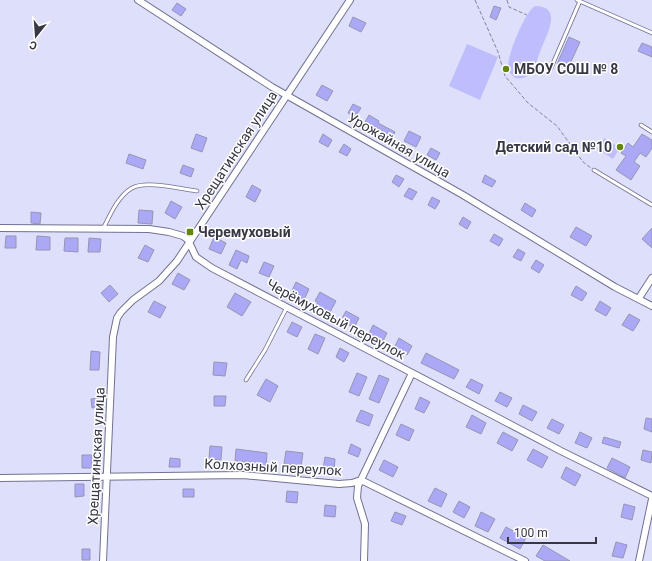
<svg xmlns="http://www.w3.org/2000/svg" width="652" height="561" font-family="Roboto,sans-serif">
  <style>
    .green { fill: #bfbefd }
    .building { fill: #aba9f5; stroke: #9595b5 }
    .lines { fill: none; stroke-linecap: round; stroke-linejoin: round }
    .service-casing { stroke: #727291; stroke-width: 4.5 }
    .minor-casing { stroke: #727291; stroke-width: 8 }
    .path { stroke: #848498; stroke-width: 1; stroke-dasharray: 4 2; stroke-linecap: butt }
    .service { stroke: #fff; stroke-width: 3 }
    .minor { stroke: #fff; stroke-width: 6 }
    .poi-dot { fill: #63870a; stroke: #fff; stroke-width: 1.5 }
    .labels { text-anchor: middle; stroke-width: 3; stroke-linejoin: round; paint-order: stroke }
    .poi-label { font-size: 14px; font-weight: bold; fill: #373745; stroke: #fff; text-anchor: start }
    .street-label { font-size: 14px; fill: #373745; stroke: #fff }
  </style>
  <rect width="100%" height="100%" fill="#dedffa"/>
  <path class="green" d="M535 6C564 6 546 36 541 49 538 57 535 69 529 75 525 78 520 79 515 78L508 71C505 60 525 11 535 6Z
    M467 44 498 57 480 100 449 86Z
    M604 138 620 148 613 159 597 149Z"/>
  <path class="building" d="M177 3 186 9 181 16 172 10Z
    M494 6 501 8 496 20 490 17Z
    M353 17 366 23 361 32 349 26Z
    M569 37 580 42 568 68 557 64Z
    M642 43 652 47V57L638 51Z
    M322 85 333 91 327 101 316 95Z
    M353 104 361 108 355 117 348 113Z
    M369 115 379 121 378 123 395 132 392 139 381 133 383 131 365 122Z
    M409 131 421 137 416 147 404 141Z
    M196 134 207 138 202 152 191 148Z
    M323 134 332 140 328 147 319 142Z
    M642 134 652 140V148L646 157 640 153 634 162 640 166 631 180 616 170 626 156 621 153 628 143 633 147Z
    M344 144 351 149 347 156 339 152Z
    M431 148 440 153 436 160 427 155Z
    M129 154 146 160 143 169 126 163Z
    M183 165 194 169 191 177 180 173Z
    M396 175 404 179 399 187 392 182Z
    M485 175 496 181 492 187 482 182Z
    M252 185 261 190 255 202 246 197Z
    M409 188 417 192 412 200 404 196Z
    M432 197 440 201 435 209 428 205Z
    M171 201 182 207 175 219 165 213Z
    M525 203 536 210 532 217 521 210Z
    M139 210 153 211 152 224 138 223Z
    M31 212 41 213 40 224 31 223Z
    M463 217 471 222 467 229 459 224Z
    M576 227 592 236 586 246 570 237Z
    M652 228V248L642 239Z
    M494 234 503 239 499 246 490 241Z
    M6 236H16V248H5Z
    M37 236 50 237V250H36Z
    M214 237 226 243 221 254 209 249Z
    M65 238H78V252L64 251Z
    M89 238 101 239 100 252H88Z
    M145 245 154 250 148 262 138 258Z
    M518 249 525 253 521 261 513 257Z
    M236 250 249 256 247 263 241 260 237 269 229 265Z
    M536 260 544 265 539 273 531 268Z
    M264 262 274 266 269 277 259 273Z
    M178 273 190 280 184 290 172 284Z
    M296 282 309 289 303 302 290 295Z
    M110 285 118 294 109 302 101 293Z
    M576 286 587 293 582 301 571 295Z
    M320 292 336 301 330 312 316 305 318 302 315 301Z
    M235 293 251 302 242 316 227 307Z
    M154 301 166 307 160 318 148 312Z
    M600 301 611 308 606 316 595 310Z
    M346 311 359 318 354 328 341 320Z
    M629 314 640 320 633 331 622 325Z
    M292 322 302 327 297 337 287 332Z
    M373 325 387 333 382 343 368 336Z
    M315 334 325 338 318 354 308 349Z
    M399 338 412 346 407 355 394 348Z
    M340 348 349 353 344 362 336 357Z
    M91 351 100 352 99 370H90Z
    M426 353 459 370 454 379 421 363Z
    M214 362 227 363 225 376 213 375Z
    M357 373 367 377 359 396 349 392Z
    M379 375 389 379 379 403 369 399Z
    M266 379 278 386 270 402 257 395Z
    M471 379 483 385 479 394 466 387Z
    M500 392 512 398 507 407 495 401Z
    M214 396H226L225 406H214Z
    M420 397 430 402 424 413 415 409Z
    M100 398 101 407 92 408 91 399Z
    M523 405 537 412 532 421 519 414Z
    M361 410 373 415 369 426 356 421Z
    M472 415 486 423 481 434 466 427Z
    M646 418 652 419V432L644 429Z
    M552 419 564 425 559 434 547 428Z
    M401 424 414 430 409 441 396 435Z
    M503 432 518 440 512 451 497 443Z
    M580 432 592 438 587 448 575 443Z
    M604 437 621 442 619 448 602 443Z
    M351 444 361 449 358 457 348 453Z
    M210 446 222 447 221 460 209 459Z
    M236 449 267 453 266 466 256 465V463L235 461Z
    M533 449 548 457 542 468 527 460Z
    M643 450 652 452 651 463 641 460Z
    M286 451 303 453 301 466 284 464Z
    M82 455H92V468H82Z
    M325 457 335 459 334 471 323 469Z
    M170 458 180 459V467H169Z
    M612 458 630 467 625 478 607 468Z
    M384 460 398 467 393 477 379 470Z
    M566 467 581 475 575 486 561 478Z
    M75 484H84V496L75 497Z
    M435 488 447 494 441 507 428 501Z
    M183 489H194V497H183Z
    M287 491 298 492 297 503 286 502Z
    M459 501 470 507 464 518 453 512Z
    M624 504 635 507 632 520 621 517Z
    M325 505 336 506 335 517 324 516Z
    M395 512 406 516 402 525 391 521Z
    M481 512 495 519 488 532 475 526Z
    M506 527 526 538 520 549 500 538Z
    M616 542 627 545 623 558 612 556Z
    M543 545 570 561H545L536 556Z
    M82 549H90V560H82Z"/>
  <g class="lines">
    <defs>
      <path id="service" d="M577 0 652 33
        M551 68 580 1
        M641 125 652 132
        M594 170 652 205
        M103 229C110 215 118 196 132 188 146 180 181 189 197 191
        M246 380 265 350 287 307"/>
      <path id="minor" d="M138 0 272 87 463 195 615 287 652 306
        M0 228 149 229 169 232 183 236 188 240 196 257 212 268 561 451 652 496
        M639 298 652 278
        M0 478 243 475 339 484 352 483 361 480 525 561
        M103 561 113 337 117 318 121 312 133 300 159 281 177 261 350 0
        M364 561 365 524 357 498 358 486 412 373
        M639 561 652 499"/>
    </defs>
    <use href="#service" class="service-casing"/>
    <use href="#minor" class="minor-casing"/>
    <path class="path" d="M475 0 498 52 505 76 528 103 557 126 583 162 591 168
      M507 0 509 7 527 15"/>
    <use href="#service" class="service"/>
    <use href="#minor" class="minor"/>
  </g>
  <g class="poi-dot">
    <circle cx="506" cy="69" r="4"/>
    <circle cx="620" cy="147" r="4"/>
    <rect x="186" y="228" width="8" height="8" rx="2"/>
  </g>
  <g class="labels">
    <g class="poi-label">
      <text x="514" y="74">МБОУ СОШ № 8</text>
      <text x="612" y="152" text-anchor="end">Детский сад №10</text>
      <text x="198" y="237">Черемуховый</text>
    </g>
    <g class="street-label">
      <text transform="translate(399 145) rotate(30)" y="5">Урожайная улица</text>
      <text transform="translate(236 150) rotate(-57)" y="5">Хрещатинская улица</text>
      <text transform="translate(336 319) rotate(28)" y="5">Черёмуховый переулок</text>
      <text transform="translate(96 456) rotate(-87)" y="5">Хрещатинская улица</text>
      <text transform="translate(273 467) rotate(3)" y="5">Колхозный переулок</text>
    </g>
  </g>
  <g transform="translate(36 36) rotate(197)" stroke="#ffffff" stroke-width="3" paint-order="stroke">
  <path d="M0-3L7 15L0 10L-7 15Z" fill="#373745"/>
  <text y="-6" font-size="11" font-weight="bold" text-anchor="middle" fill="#373745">С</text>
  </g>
  <path d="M508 537v6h88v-6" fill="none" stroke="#373745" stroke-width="2"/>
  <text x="514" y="537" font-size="12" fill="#373745" stroke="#ffffff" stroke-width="3" paint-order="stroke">100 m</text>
</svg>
